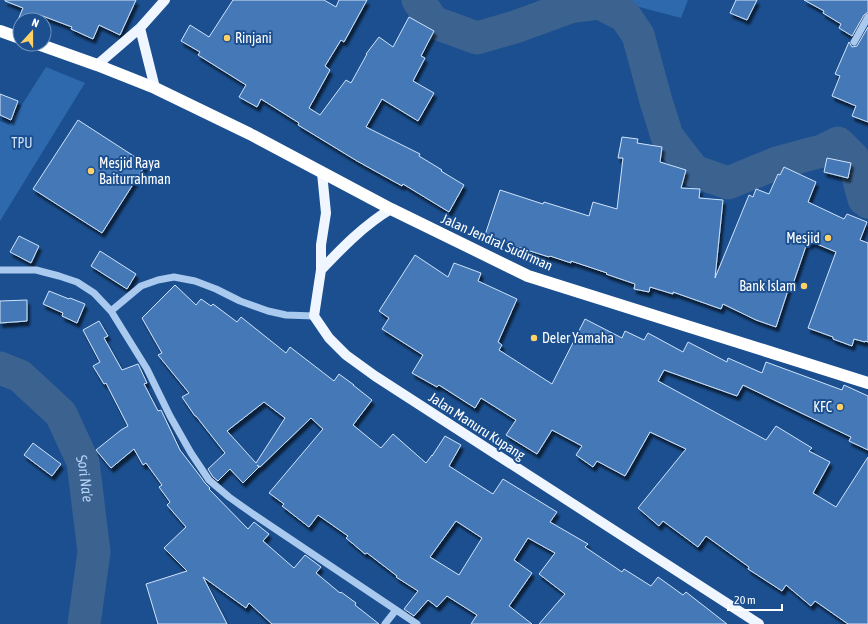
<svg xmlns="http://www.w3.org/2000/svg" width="868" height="624" font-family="'Asap Condensed',sans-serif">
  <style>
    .green { fill: #2e69ad }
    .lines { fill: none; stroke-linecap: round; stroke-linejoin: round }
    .river { stroke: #3c6290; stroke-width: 33 }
    .building { fill: #4478b7; stroke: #cfe3fa; fill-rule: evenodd; filter: url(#shadow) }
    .minor { stroke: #a9c9ee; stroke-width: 7 }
    .major { stroke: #f0f6ff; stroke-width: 10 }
    .highway { stroke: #fff; stroke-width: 12 }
    .poi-dot { fill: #ffd166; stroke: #1b4f8f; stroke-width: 1.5 }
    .labels { text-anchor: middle; stroke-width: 4; stroke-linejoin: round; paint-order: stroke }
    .poi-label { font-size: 14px; fill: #fff; stroke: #1b4f8f; text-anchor: start }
    .park-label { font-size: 14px; fill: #cfe3fa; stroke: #1b4f8f }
    .street-label { font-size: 14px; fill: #fff; stroke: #1b4f8f }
    .water-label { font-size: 15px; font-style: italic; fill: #b5d3f5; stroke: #1b4f8f }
  </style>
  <defs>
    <filter id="shadow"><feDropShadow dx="2.5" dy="4.5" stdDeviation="1" flood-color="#0009"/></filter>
  </defs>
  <rect width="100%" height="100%" fill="#1b4f8f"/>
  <path class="green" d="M602 0H688L681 18 632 5Z
    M46 67 85 83 0 221V121L9 125Z"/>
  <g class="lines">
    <g class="river">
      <path d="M418 0 433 22 477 38 515 27 570 7 600 3 625 16 638 35 656 101 667 136 694 171 728 183 777 163 810 154 822 151 838 143 853 158 864 199 868 202"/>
      <path id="s1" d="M0 368 20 376 61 414 83 462 94 552 84 624"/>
    </g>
  </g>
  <path class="building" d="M5 0H136L120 35 99 25 93 39 71 29 72 27 40 15 38 20H18L23 8 5 1Z
    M233 0H324L336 7 339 0H367L344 42 341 40 325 66 330 70 309 108 320 115 346 80 351 83 367 54H366L379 37 393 47 409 17 434 31 421 56 425 58 413 81 434 93 418 121 382 99 366 127 420 154 419 156 442 170 441 171 464 185 449 212 403 184 402 186 357 161 298 125 299 123 261 99 257 107 239 97 246 85 198 55 200 52 181 41 190 25 209 37Z
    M736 0H757L747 20 730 13Z
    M804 0H868V12L864 15 852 36 839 28 841 24 823 13 824 11Z
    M868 27V122L852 116 856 106 832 96 840 76 835 74 849 42 852 47 857 46Z
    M0 94 18 101 11 120 0 115Z
    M78 120 146 164 102 233 33 189Z
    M622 137 638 139 637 143 662 147 660 162 686 170 681 188 700 189 699 198 723 200 715 278 749 195 753 197 756 189 769 194 778 174 780 175 784 167 816 182 808 202 844 219 847 214 867 222 860 240 868 243V342L865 341V342L854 339 852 346 833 339V337L808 328 836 252 812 242 810 245 807 243 793 284H790L776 327 756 320 723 304 721 309 673 292V294L650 287 649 292 634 289 635 284 606 274 607 273 571 261V263L550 256 549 257 508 244 509 243 485 235 500 190 543 204 544 202 589 216 593 202 617 209 623 158H618Z
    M827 158 851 163 848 178 824 172Z
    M19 236 39 246 31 263 10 252Z
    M100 251 136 274 127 289 91 266Z
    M415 255 448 277 454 263 481 273 478 281 517 299 498 342 502 345 499 350 552 384 585 319 622 338 625 331 644 340 648 333 683 352 688 342 727 362 728 358 762 373 766 362 842 390 844 385 868 396V450L849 441 851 437 743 385 737 396 664 370 658 381 766 440 776 426 812 448 809 451 830 462 813 493 836 507 868 457V624H848L815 601 811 606 786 585 782 591 748 569 749 567 706 536 698 547 663 521 659 526 638 508 686 449 650 432 625 476 597 461 593 467 576 455 582 446 552 430 537 454 506 435 516 420 481 398 475 408 439 385 437 387 412 373 423 355 382 329 389 318 379 311Z
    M175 285 196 305 201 299 211 306 213 304 237 322 241 317 286 353 290 347 334 381 339 374 354 385H353L372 400 353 425 381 448 393 434 426 463 432 455V456L445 436 461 445 449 466 493 494 503 479 557 512 550 522 588 544 585 547 622 572 624 569 651 586 658 577 683 595 686 592 727 624H539L565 594 539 574 555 553 528 538 514 560 532 573 509 606 532 624H471L477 615 447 596 437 607 428 600 414 616 404 609 418 591 396 577 397 576 367 553 365 554 346 538 348 536 318 515 309 527 282 506 284 504 269 493 323 429 311 418 260 467 257 465 259 467 243 483 230 469 218 481 213 477 208 469 225 453 196 416H195L182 397 189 393 158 355 162 353 142 318ZM264 402 285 418 256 463 227 431ZM456 521 482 538 459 575 430 557Z
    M49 291 69 299 70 298 85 304 77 323 62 316 63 313 43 304Z
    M27 300V321L0 323V301Z
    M99 321 108 336 104 338 122 370 138 364 147 383 144 384 158 411 161 410 180 450 200 476 205 483 210 488 209 489 248 529 254 522 269 534 263 541 294 568 305 555 321 567 316 573 340 593 341 592 356 603 355 605 379 624H272L249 603 246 608 203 577 227 624H158L146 584 187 571 164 548 186 527 167 505 170 502 159 487 162 485 146 463 143 465 134 449 111 468 96 450 121 430 128 426 106 383 104 384 93 366 100 362 83 330Z
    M33 443 61 464 52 476 24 455Z"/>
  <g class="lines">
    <path class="minor" d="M854 42 868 17
      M0 270H36L59 276 77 282 94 293 111 311 147 369 170 416 191 453 209 480 229 497 253 514 417 624
      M111 311 141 286 158 280 174 277 195 281 216 289 240 301 268 311 286 315 314 316
      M385 624 396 610"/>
    <path class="major" d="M140 28 155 88
      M97 65 140 28 165 0
      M322 173 326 213 321 245V270L314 316 329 338 346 355 375 376 759 624
      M321 270C342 248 364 225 391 209"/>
    <path class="highway" d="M0 31 20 38
      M38 44 97 65 155 88 250 134 391 209 528 276 868 383"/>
  </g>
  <g class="poi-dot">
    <circle cx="227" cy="38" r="4"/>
    <circle cx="91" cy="171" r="4"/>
    <circle cx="828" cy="238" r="4"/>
    <circle cx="804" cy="286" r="4"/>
    <circle cx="534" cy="338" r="4"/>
    <circle cx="840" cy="407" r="4"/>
  </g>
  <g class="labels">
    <g class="poi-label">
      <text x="235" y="43">Rinjani</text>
      <text x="99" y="168">Mesjid Raya<tspan x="99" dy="16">Baiturrahman</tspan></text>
      <text x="820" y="243" text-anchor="end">Mesjid</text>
      <text x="796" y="291" text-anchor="end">Bank Islam</text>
      <text x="542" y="343">Deler Yamaha</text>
      <text x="832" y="412" text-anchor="end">KFC</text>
    </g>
    <g class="park-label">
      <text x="22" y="148">TPU</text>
    </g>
    <g class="street-label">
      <text transform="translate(497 242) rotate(24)" y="5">Jalan Jendral Sudirman</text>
      <text transform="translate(477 426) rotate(33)" y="5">Jalan Manuru Kupang</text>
    </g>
    <g class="water-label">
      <text dy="5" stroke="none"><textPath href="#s1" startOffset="147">Sori Na'e</textPath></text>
    </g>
  </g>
  <g transform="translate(32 32) rotate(21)"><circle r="19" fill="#1b4f8f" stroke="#7695bc"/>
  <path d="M0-3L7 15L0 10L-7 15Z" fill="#ffd166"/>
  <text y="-6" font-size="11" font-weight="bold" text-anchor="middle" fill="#ffffff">N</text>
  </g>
  <path d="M728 604v6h54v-6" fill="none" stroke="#ffffff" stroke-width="2"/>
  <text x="734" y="604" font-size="12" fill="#ffffff" stroke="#1b4f8f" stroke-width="3" paint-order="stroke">20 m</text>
</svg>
